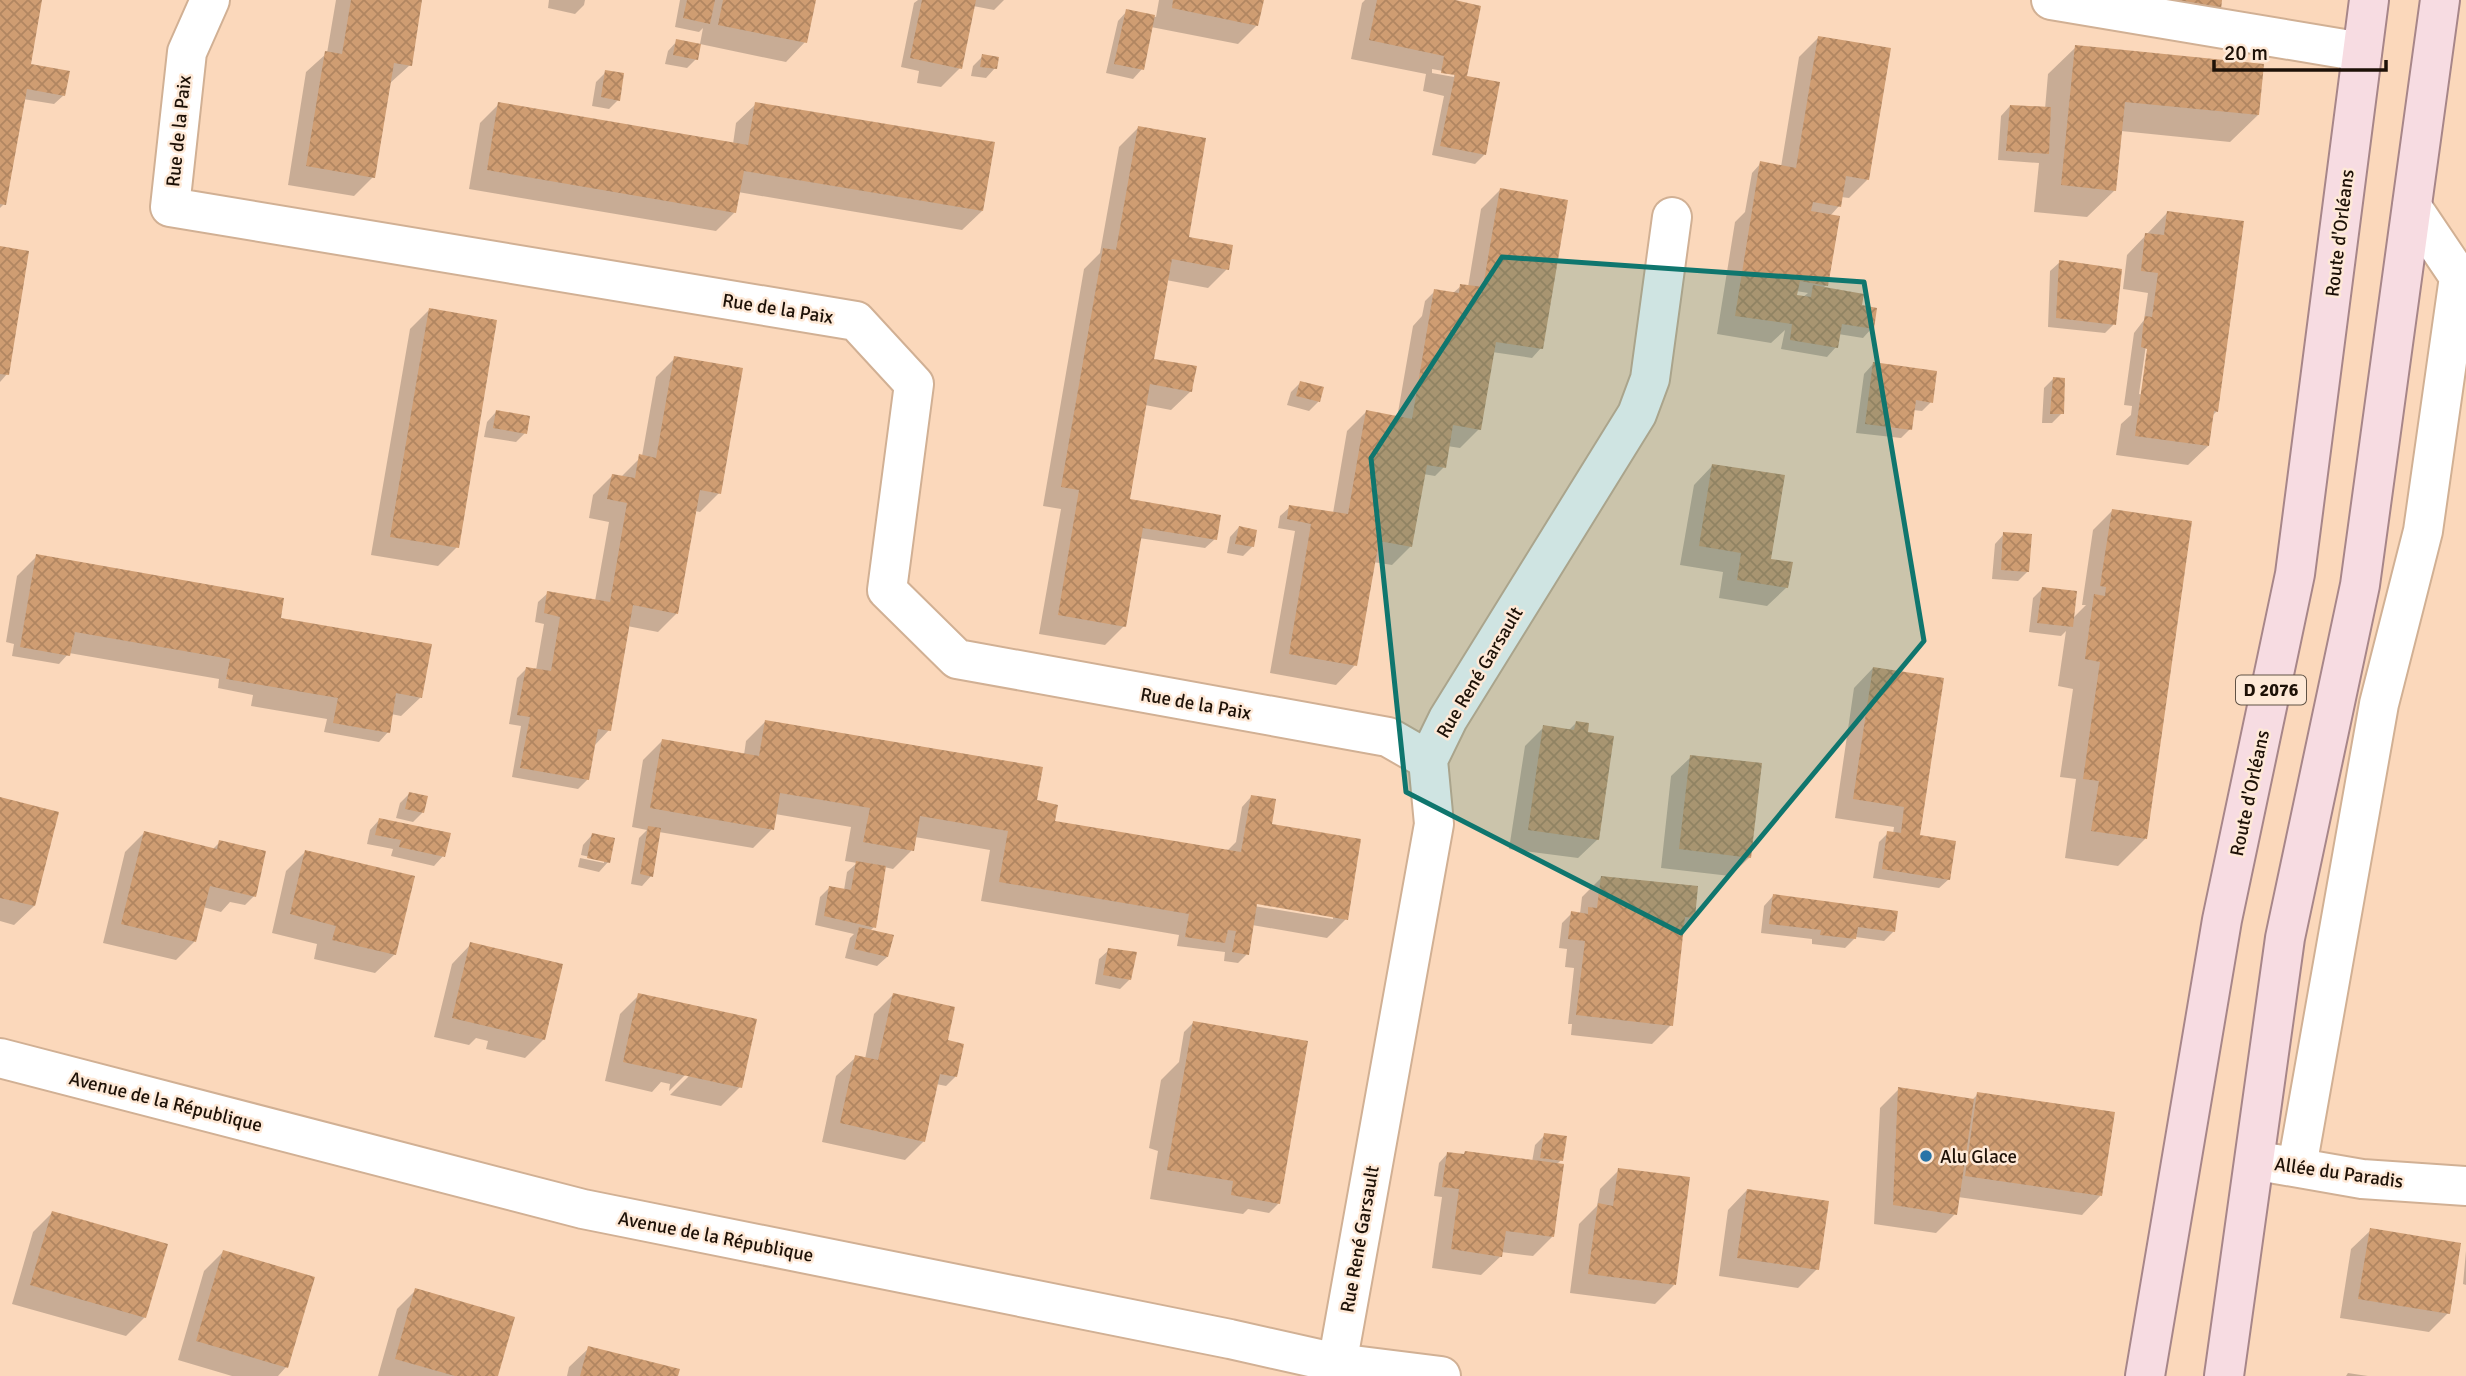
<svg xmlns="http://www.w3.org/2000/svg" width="2466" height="1376" font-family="Signika,sans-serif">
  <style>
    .shadow { fill: #0003; fill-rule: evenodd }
    .building { fill: url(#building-cross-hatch) }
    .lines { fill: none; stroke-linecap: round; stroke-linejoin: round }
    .minor-casing { stroke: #d1b094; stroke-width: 42 }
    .tertiary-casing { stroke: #d1b094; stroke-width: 42 }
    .primary-casing { stroke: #a78689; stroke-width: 42 }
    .minor { stroke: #fff; stroke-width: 38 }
    .tertiary { stroke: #fff; stroke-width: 38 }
    .primary { stroke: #f7dce2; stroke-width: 38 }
    .marked { fill: #0f766e; fill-opacity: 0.2; stroke: #0f766e; stroke-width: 5; stroke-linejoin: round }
    .poi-dot { fill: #2874a7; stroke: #fee9d7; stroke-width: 2.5 }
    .labels { text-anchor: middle; stroke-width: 5; stroke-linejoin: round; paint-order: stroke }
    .shield { fill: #fee9d7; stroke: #605245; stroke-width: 2 }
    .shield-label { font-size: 18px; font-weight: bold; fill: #1d1107 }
    .street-label { font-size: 19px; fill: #1d1107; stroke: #fee9d7 }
    .poi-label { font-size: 19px; fill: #1d1107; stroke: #fee9d7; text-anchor: start }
  </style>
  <defs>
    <pattern id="building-cross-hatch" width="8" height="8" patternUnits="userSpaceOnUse" patternTransform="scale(1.75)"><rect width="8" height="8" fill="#cf9d72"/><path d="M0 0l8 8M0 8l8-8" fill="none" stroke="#b18661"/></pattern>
  </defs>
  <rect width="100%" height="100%" fill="#fbd8bb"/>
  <path class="shadow" d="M0 0H40L28 70 64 95 54 104 23 99 4 204 0 208Z
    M336 0H421L410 65 389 84 373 177 354 196 288 185 306 72 327 53Z
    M549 0H585L584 5 575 14 548 8Z
    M680 0H814L805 42 786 62 700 44 703 28 699 32 675 27Z
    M918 0H1004L994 10 973 6 960 68 941 87 917 83 919 71 901 67 914 3Z
    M1159 0H1262L1257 25 1238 44 1151 27 1142 69 1133 79 1106 73 1118 21 1127 11 1156 17Z
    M1365 0H1453L1466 77 1484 155 1475 164 1432 155 1444 96 1423 91 1426 74 1351 59 1362 3ZM1432 69 1454 73V77L1432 73Z
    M1818 38 1868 179 1849 198 1841 197 1839 206 1830 216 1826 285 1823 288 1860 306 1872 328 1863 338 1838 334 1836 347 1827 357 1781 349 1785 330 1771 343 1717 334 1735 222 1745 212 1752 173 1761 163 1781 167 1799 57ZM1796 291 1808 293 1803 297 1795 300Z
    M677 41 696 59 687 68 665 64 668 51Z
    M2076 47 2258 115 2230 142 2121 131 2115 190 2087 217 2034 212 2039 163 1998 160 2001 116 2010 106 2045 109 2048 74Z
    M983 56 995 68 986 78 971 76 973 66Z
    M606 72 618 100 609 109 592 106 596 82Z
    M499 104 733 144 736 123 756 104 982 211 962 230 738 192 735 212 716 231 469 189 480 123Z
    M1138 128 1187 238 1227 269 1208 288 1166 280 1152 360 1191 391 1171 410 1145 405 1128 501 1215 539 1205 548 1139 538 1124 626 1105 645 1039 634 1061 509 1043 506 1084 269 1100 253 1119 147Z
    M1500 190 1541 348 1532 358 1492 352 1479 429 1460 448 1447 446 1444 467 1435 476 1423 474 1411 546 1392 565 1373 562 1355 665 1336 685 1270 673 1295 531 1278 528 1280 516 1290 507 1333 513 1347 431 1366 412 1397 418 1413 326 1422 316 1425 301 1435 291 1452 294 1461 286 1468 287 1481 209Z
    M2167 213 2217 411 2212 416 2208 446 2188 465 2116 455 2121 424 2131 415 2132 406 2124 405 2134 333 2144 320 2148 293 2123 289 2127 255ZM2147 338 2150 339 2143 395 2139 394Z
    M0 247 7 374 0 382Z
    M2060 262 2114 324 2105 333 2048 327 2050 271Z
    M429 310 457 547 438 566 371 555 410 329Z
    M675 358 719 493 700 512 695 511 677 613 658 632 627 626 609 730 594 746 588 779 578 789 512 777 521 726 509 724 517 678 526 669 536 670 544 624 535 622 538 602 548 593 595 601 609 522 589 518 593 495 612 476 620 478 642 456 656 377Z
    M1873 364 1931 402 1922 411 1913 410 1910 429 1901 438 1856 433 1864 374Z
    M2053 379 2062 413 2052 423H2042L2044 388Z
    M1300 383 1319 401 1309 411 1287 405 1291 392Z
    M496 412 525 433 516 442 484 437 487 422Z
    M1713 465 1787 587 1767 606 1719 598 1723 572 1680 565 1694 485Z
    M2112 511 2145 839 2118 866 2065 858 2076 779 2060 777 2073 689 2058 686 2066 631 2061 636 2029 632 2033 598 2042 589 2072 619 2086 605H2082L2093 530Z
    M1239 527 1253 546 1243 556 1227 553 1230 537Z
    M2004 534 2028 571 2018 581 1992 579 1995 544Z
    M37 556 279 619 421 697 401 716 391 714 388 732 379 742 324 732 327 719 251 706 253 695 218 688 219 679 69 653 59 664 12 656 14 644 6 642 17 576Z
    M1873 668 1918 837 1949 879 1939 888 1873 878 1879 842 1888 833 1893 834 1894 827 1835 818 1854 688Z
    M766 721 1035 802 1054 822 1227 851 1236 842 1242 807 1251 797 1270 825 1346 919 1327 938 1252 925 1247 954 1238 963 1224 961 1225 952 1177 946 1179 935 981 901 990 850 915 837 912 850 893 869 884 867 874 927 870 931 887 957 877 966 845 958 850 938 854 934 815 925 820 897 830 887 844 890 847 872 857 863 845 861 851 827 775 814 772 829 753 848 659 832 651 876 642 886 631 884 639 838 647 830 632 827 643 760 662 741 744 755 746 741ZM1249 901 1333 915V919L1248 905Z
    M1576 723 1586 734 1598 839 1578 858 1509 849 1525 746 1544 727 1568 731Z
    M1691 757 1750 857 1730 876 1661 868 1671 776Z
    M409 794 423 812 413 822 396 818 400 803Z
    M0 799 34 906 14 925 0 921Z
    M379 820 443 856 434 866 391 856 393 849 367 844 370 830Z
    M144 833 212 850 220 842 254 896 245 905 230 902 221 912 203 907 195 941 176 960 103 943 125 852Z
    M592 835 608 862 599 872 578 867 580 858 604 863V860L581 855 583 845Z
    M305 852 395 954 375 973 314 959 317 944 272 933 286 871Z
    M1602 877 1693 917 1683 926 1671 1025 1652 1044 1571 1035 1572 1024H1568L1574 968 1565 967 1567 949 1559 948 1562 923 1572 913 1580 914 1582 897Z
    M1773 896 1894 931 1884 941 1856 937 1845 948 1812 944V939L1761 933 1764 906Z
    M471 944 544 1039 525 1058 486 1049 488 1041 476 1038 469 1045 434 1037 452 964Z
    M1109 950 1130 979 1120 989 1095 984 1099 959Z
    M639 995 740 1087 721 1106 670 1095 691 1074H686L669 1091 670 1084 661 1082 652 1092 605 1081 620 1014Z
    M893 995 945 1045 956 1076 946 1086 936 1084 924 1141 905 1160 822 1142 836 1076 856 1057 865 1059 874 1014Z
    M1193 1023 1279 1203 1269 1213 1248 1209 1243 1214 1150 1199 1158 1151 1149 1148 1161 1080 1179 1062 1184 1032Z
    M1899 1089 1972 1100 1978 1094 2101 1195 2082 1215 1958 1197 1955 1214 1936 1233 1874 1224 1880 1108Z
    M1545 1135 1561 1160 1556 1165 1552 1237 1533 1256 1501 1252V1256L1481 1275 1432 1268 1442 1197 1434 1196 1439 1163 1448 1153 1463 1155 1465 1153 1532 1162 1535 1145Z
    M1619 1170 1674 1285 1655 1304 1570 1293 1579 1224 1597 1206 1600 1189Z
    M1747 1190 1817 1269 1798 1288 1719 1276 1728 1210Z
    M52 1213 145 1317 126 1336 12 1304 33 1232Z
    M2371 1230 2448 1313 2429 1332 2340 1318 2351 1249Z
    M2466 1251V1285L2463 1284Z
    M223 1252 286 1367 278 1376H232L178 1360 204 1271Z
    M416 1290 496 1376H378L397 1309Z
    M589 1348 676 1376H567L569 1367Z
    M2348 1373 2361 1375 2368 1376H2346Z"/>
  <path class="building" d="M0 0H42L31 64 70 71 65 96 27 89 6 205 0 204Z
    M351 0H422L412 66 394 63 375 178 306 166 325 51 342 54Z
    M687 0H715L710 24 683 18Z
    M723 0H816L807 43 718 25Z
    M922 0H976L962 69 910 58Z
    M1173 0H1264L1258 26 1172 8Z
    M1377 0H1455L1481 6 1467 76 1500 82 1486 155 1440 146 1455 75 1441 73 1444 56 1369 40Z
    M2163 0H2222L2221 10Z
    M1126 9 1155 15 1144 70 1114 64Z
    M1818 36 1891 48 1869 180 1846 176 1841 207 1813 202 1811 211 1840 216 1828 286 1800 281 1797 295 1811 297 1813 285 1864 294 1862 305 1877 308 1874 329 1842 324 1838 348 1790 340 1792 324 1735 316 1760 161 1796 168Z
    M676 39 701 44 698 60 673 55Z
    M2075 45 2264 64 2259 115 2125 102 2116 191 2061 185Z
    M982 54 999 57 997 69 980 67Z
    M605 70 624 73 620 101 601 97Z
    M498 102 748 145 755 102 995 142 983 211 744 171 736 213 487 170Z
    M2010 105 2051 107 2049 154 2006 151Z
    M1138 126 1206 138 1189 237 1233 245 1229 270 1172 259 1154 359 1197 366 1193 385 1192 392 1150 384 1130 499 1221 515 1217 540 1143 528 1126 627 1058 615 1079 490 1061 487 1103 248 1116 250Z
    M1500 188 1568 200 1543 349 1496 342 1481 430 1453 425 1446 468 1427 465 1412 547 1379 541 1357 666 1289 654 1311 524 1287 519 1289 505 1348 514 1366 410 1412 419 1434 289 1459 293 1460 284 1483 287Z
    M2167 211 2244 221 2218 412 2214 411 2209 446 2135 436 2147 349 2141 347 2143 326 2145 316 2152 317 2158 273 2141 271 2145 233 2164 235Z
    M0 246 29 251 9 375 0 374Z
    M2059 260 2122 269 2116 325 2056 318Z
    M429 308 497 320 459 548 390 537Z
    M674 356 743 368 721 494 700 490 678 614 633 605 611 731 598 729 589 780 520 768 530 717 517 715 526 667 551 671 560 617 544 613 547 591 610 602 627 503 607 499 612 474 635 478 639 454 656 458Z
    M1873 362 1937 371 1933 403 1916 400 1912 430 1865 424Z
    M2053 377 2065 378 2064 414H2050Z
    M1300 381 1324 387 1320 402 1296 396Z
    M496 410 530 416 527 434 493 428Z
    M1712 464 1785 475 1771 559 1793 562 1788 588 1737 580 1741 553 1699 546Z
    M2112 509 2192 521 2147 839 2091 831 2099 781 2083 779 2100 662 2085 659 2094 594 2105 596 2106 587 2100 586Z
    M1239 526 1257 530 1254 547 1235 544Z
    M2003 532 2032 534 2029 572 2001 570Z
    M36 554 284 598 281 618 432 644 422 698 396 693 390 733 333 723 338 698 226 679 230 659 75 632 70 656 20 647Z
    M2042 587 2077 591 2073 627 2037 623Z
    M1873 667 1944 678 1920 835 1956 841 1950 880 1882 869 1887 831 1901 833 1904 807 1853 799Z
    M765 720 1043 767 1037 800 1058 805 1055 821 1241 852 1251 795 1276 799 1272 824 1361 839 1348 920 1257 904 1249 955 1232 952 1236 931 1228 930 1225 943 1185 937 1189 914 999 882 1008 831 920 816 914 851 863 842 870 808 780 793 774 830 650 808 662 739 759 756Z
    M1576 721 1589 723 1588 732 1614 736 1599 840 1528 830 1543 725 1574 730Z
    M1690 755 1762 763 1751 858 1679 849Z
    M409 792 428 796 424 813 405 809Z
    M0 797 59 812 35 906 0 898Z
    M379 818 451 833 445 857 399 847 401 840 375 835Z
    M648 826 661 828 653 877 640 874Z
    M144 831 217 849 219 840 266 851 256 897 210 886 196 942 121 924Z
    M592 833 615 838 610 863 587 858Z
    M305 850 415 876 396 955 332 940 336 926 290 914Z
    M856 861 886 866 876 928 824 916 829 886 851 890Z
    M1601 876 1698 886 1695 918 1685 917 1673 1026 1576 1015 1585 941 1568 939 1571 911 1588 914V907L1597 908Z
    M1773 894 1898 911 1895 932 1858 927 1856 939 1820 935 1821 930 1769 924Z
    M859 927 894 935 888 957 854 949Z
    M470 942 563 964 545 1040 452 1018Z
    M1108 948 1137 952 1131 980 1103 975Z
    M638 993 757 1019 742 1088 623 1062Z
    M893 993 955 1007 948 1040 964 1044 957 1077 940 1074 925 1142 840 1123 855 1055 878 1060Z
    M1193 1021 1308 1041 1280 1204 1231 1195 1233 1181 1167 1170Z
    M1898 1087 1974 1099 1957 1215 1893 1205Z
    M1977 1092 2115 1112 2102 1196 1965 1176Z
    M1544 1133 1567 1136 1563 1161 1540 1158Z
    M1465 1151 1564 1164 1554 1237 1506 1231 1502 1257 1451 1249 1459 1189 1442 1187 1447 1152 1464 1154Z
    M1618 1168 1690 1177 1676 1285 1588 1274 1598 1203 1613 1206Z
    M1747 1189 1829 1201 1819 1270 1737 1258Z
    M52 1211 168 1244 146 1318 30 1285Z
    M2370 1228 2461 1243 2450 1314 2358 1299Z
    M223 1250 315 1277 288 1368 196 1341Z
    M415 1288 515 1317 498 1376H455L395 1359Z
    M588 1346 680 1369 678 1376H580Z"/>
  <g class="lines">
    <defs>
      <path id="minor" d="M210 0 187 52 170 207 856 321 914 384 887 590 957 659 1388 737 1428 760
        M2051 0 2362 52
        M2270 1163 2362 1179 2466 1186
        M2297 1167 2379 704 2423 531 2459 277 2412 207
        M1335 1376 1434 824 1428 760 1448 719 1637 414 1650 379 1672 217"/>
      <path id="tertiary" d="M0 1058 583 1209 1230 1339 1337 1363 1441 1376"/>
      <path id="primary" d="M2145 1376 2222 920 2295 574 2369 0
        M2224 1376 2285 938 2360 585 2440 0"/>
    </defs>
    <use href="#minor" class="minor-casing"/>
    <use href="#tertiary" class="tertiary-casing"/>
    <use href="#primary" class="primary-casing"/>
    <use href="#minor" class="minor"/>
    <use href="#tertiary" class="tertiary"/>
    <use href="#primary" class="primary"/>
  </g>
  <path class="marked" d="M1502 257 1864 282 1924 641 1681 933 1406 792 1371 458Z"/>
  <circle class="poi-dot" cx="1926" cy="1156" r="7"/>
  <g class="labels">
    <rect class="shield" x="2236" y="675.5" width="70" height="29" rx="5"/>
    <g class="shield-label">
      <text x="2271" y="696">D 2076</text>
    </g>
    <g class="street-label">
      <text transform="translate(178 131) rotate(-84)" y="7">Rue de la Paix</text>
      <text transform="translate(2339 233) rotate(-83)" y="7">Route d'Orléans</text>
      <text transform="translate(778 308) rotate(9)" y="7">Rue de la Paix</text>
      <text transform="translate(1479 672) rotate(-59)" y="7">Rue René Garsault</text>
      <text transform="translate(1196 703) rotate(10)" y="7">Rue de la Paix</text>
      <text transform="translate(2249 793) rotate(-78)" y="7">Route d'Orléans</text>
      <text transform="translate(166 1101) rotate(14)" y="7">Avenue de la République</text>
      <text transform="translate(2339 1172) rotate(8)" y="7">Allée du Paradis</text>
      <text transform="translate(716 1236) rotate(11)" y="7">Avenue de la République</text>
      <text transform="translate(1359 1239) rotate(-80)" y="7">Rue René Garsault</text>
    </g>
    <g class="poi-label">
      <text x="1940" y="1163">Alu Glace</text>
    </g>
  </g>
  <path d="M2214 60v10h172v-10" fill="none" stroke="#1d1107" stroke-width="3.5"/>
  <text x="2224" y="60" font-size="21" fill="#1d1107" stroke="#fee9d7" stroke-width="5" paint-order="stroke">20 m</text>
</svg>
